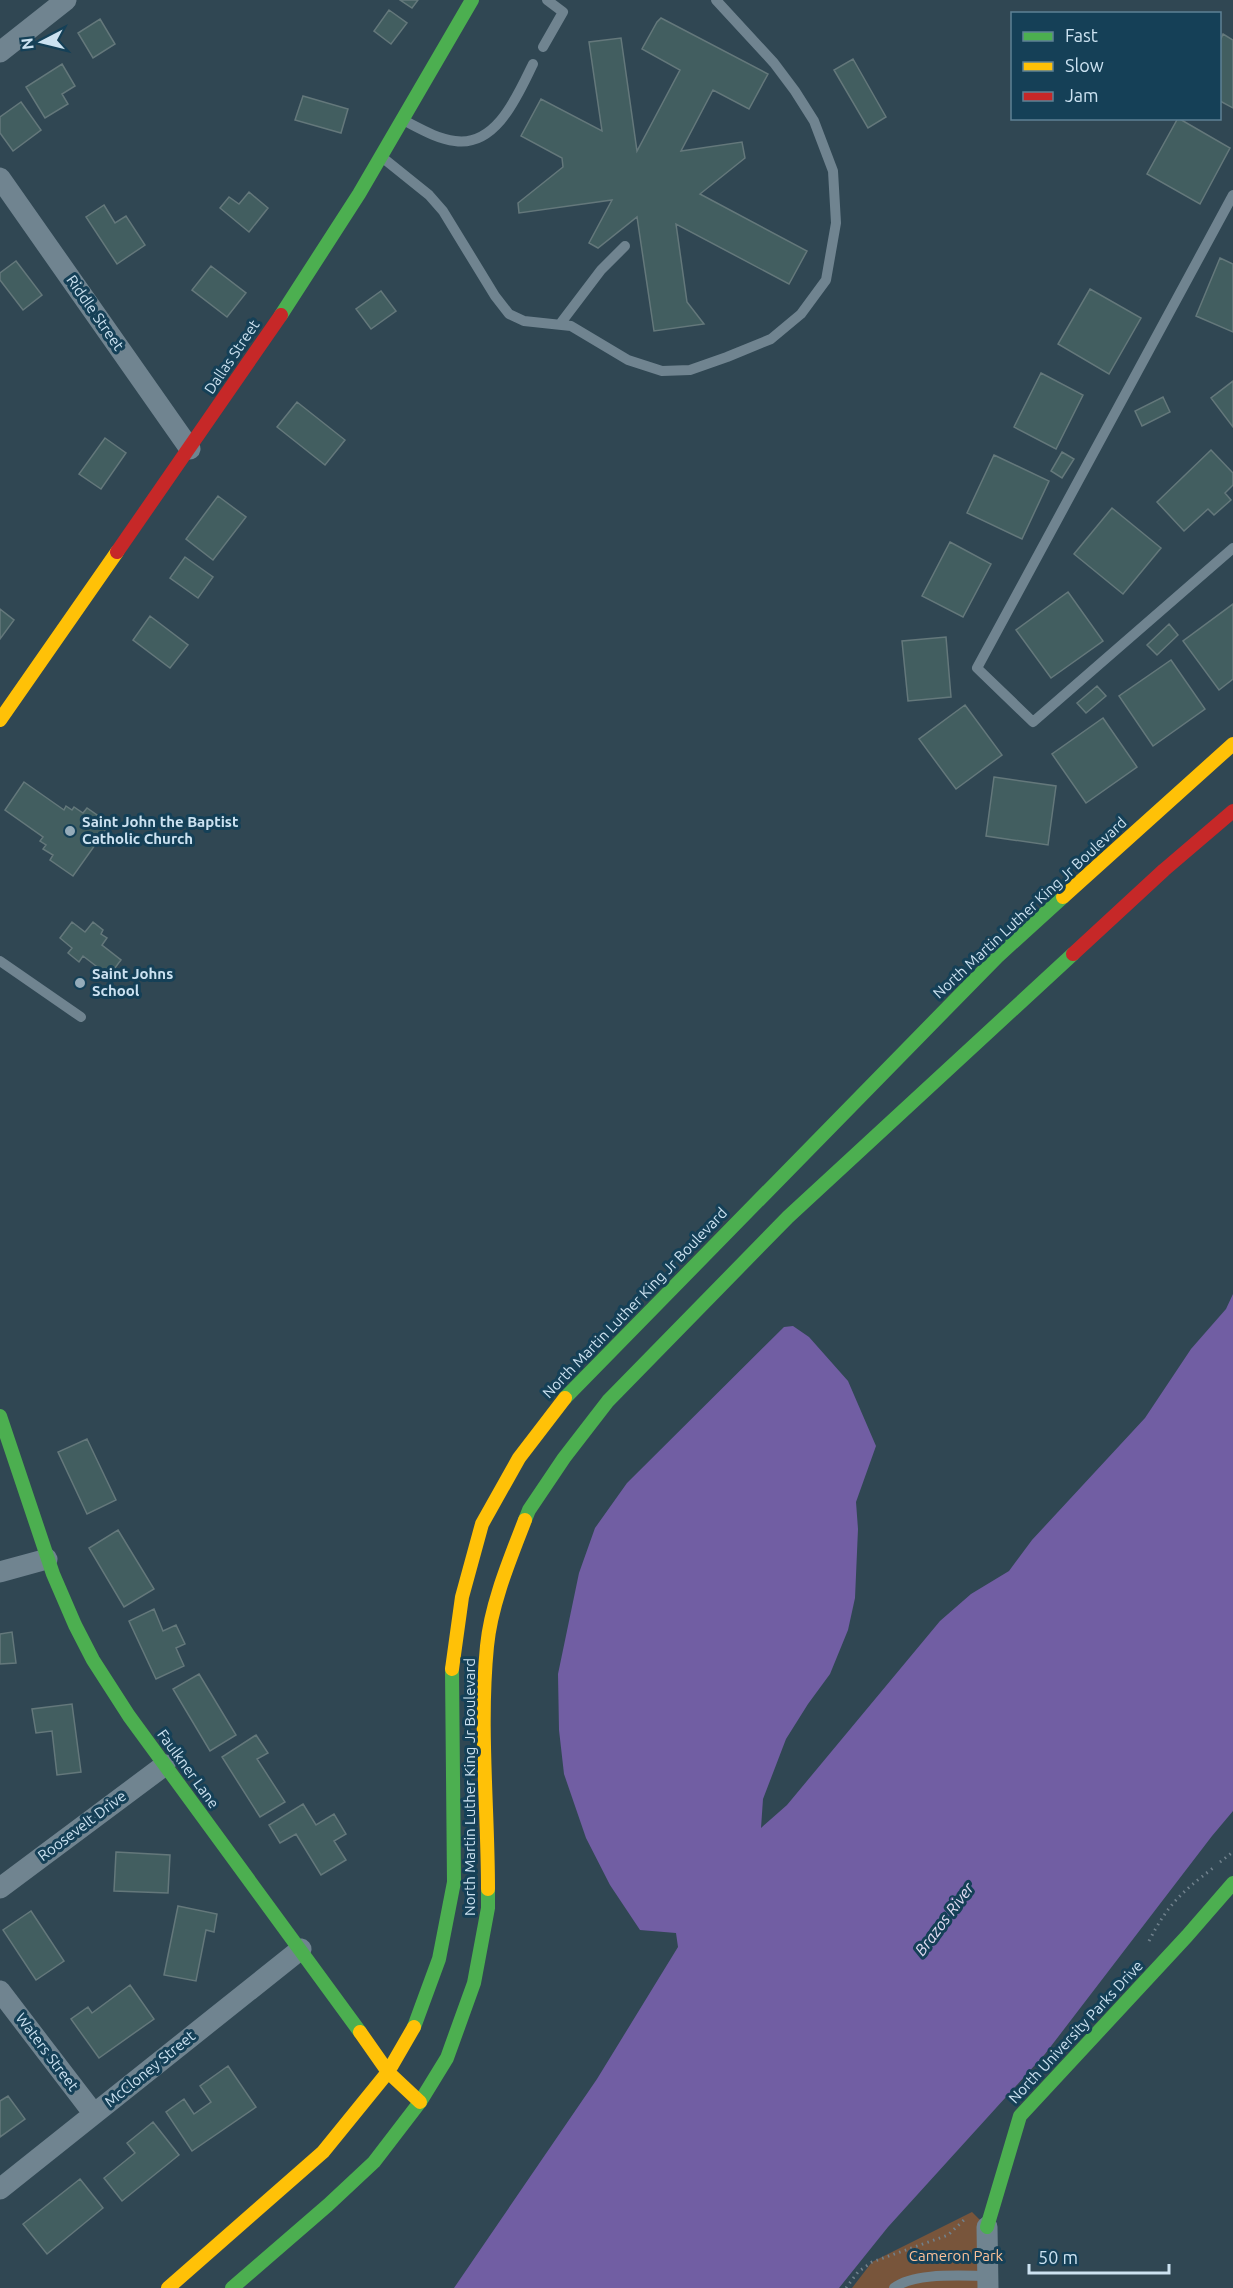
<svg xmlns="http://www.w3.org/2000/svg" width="1233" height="2288" font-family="Ubuntu,sans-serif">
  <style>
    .green { fill: #78553b }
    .water { fill: #715ea3 }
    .building { fill: #425e60; stroke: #64787b; stroke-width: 1.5 }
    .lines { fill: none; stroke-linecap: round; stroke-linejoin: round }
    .path { stroke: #71828d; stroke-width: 3; stroke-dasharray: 1.5 4.5; stroke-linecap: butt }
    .lane { stroke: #708490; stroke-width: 10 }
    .street { stroke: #708490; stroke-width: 21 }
    .fast { stroke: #4caf50; stroke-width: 14 }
    .slow { stroke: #ffc107; stroke-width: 14 }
    .jam { stroke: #c62828; stroke-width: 14 }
    .poi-dot { fill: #95acba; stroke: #154057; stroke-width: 2 }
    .labels { text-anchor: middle; stroke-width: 6; stroke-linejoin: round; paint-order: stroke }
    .street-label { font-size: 15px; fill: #cce2f1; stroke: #154057 }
    .poi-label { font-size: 15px; font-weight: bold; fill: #cce2f1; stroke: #154057; text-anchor: start }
    .park-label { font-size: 15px; fill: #fdc299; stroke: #154057 }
    .water-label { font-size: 16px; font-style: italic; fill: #e3def4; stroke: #154057 }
  </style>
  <rect width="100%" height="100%" fill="#304753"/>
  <path class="green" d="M972 2212 987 2227 988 2288H852L872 2262Z"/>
  <path class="water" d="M1233 1294V1811L1212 1836 1045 2054 888 2227 839 2288H454L597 2079 678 1947 676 1933 640 1930 610 1885 586 1838 564 1774 559 1730 558 1674 579 1573 595 1528 627 1483 784 1327 793 1326 809 1337 848 1381 876 1446 856 1502 858 1529 855 1598 848 1630 830 1674 808 1704 786 1739 763 1799 761 1828 787 1805 940 1621 971 1594 1009 1571 1032 1540 1145 1418 1191 1349 1226 1309Z"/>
  <path class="building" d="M400 0H418L412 8Z
    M389 10 407 23 391 44 374 31Z
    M661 18 768 74 749 109 713 90 681 151 742 142 745 158 700 194 807 251 789 284 676 224 687 302 704 324 654 331 637 217 598 248 589 243 612 200 519 213 518 203 563 167 562 158 521 136 541 99 602 131 589 42 621 38 637 151 680 70 642 49 657 22Z
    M100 19 115 44 93 58 78 33Z
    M1223 34 1233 40V108L1220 101V41Z
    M853 59 886 117 868 128 834 70Z
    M62 64 75 86 62 94 68 104 45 118 26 87Z
    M303 96 348 109 341 133 295 120Z
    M21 102 41 130 13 151 0 133V117Z
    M1178 118 1230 148 1200 204 1147 174Z
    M249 192 268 208 249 232 220 208 229 197 239 204Z
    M104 205 115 223 126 216 145 245 117 264 86 217Z
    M1220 258 1233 264V332L1196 316Z
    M16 261 42 295 23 310 0 280V273Z
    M211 266 246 293 227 317 192 290Z
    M1090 289 1141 318 1109 374 1058 344Z
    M381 291 396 311 371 329 356 309Z
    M1041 373 1083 395 1056 449 1014 427Z
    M1233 381V427L1211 398Z
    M1163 397 1170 412 1142 426 1135 411Z
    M297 402 345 440 325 465 277 427Z
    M105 438 126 453 101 489 79 474Z
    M1211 450 1233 473V485L1225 493 1231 500 1214 515 1208 509 1184 531 1157 502Z
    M1062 452 1074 459 1062 478 1051 471Z
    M994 455 1049 481 1022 539 967 513Z
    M218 496 246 517 213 560 186 539Z
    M1112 508 1161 548 1123 594 1074 554Z
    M950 542 991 564 963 617 922 596Z
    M185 557 213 577 198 598 170 578Z
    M1068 592 1103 641 1051 678 1016 630Z
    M1233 604V679L1219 690 1183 641Z
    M0 609 14 620 0 639Z
    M150 616 188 645 170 668 133 640Z
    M1169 624 1178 635 1157 655 1147 645Z
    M946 637 951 697 908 701 902 641Z
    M1171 660 1205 709 1153 746 1119 696Z
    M1097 686 1106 696 1086 713 1077 703Z
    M965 705 1002 755 956 789 919 739Z
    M1103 718 1137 767 1086 803 1052 754Z
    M994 777 1056 786 1048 845 986 836Z
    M24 782 64 810 66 806 72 810 74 807 83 813 87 808 110 824 73 876 50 860 53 855 43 849 46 845 40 841 43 837 5 810Z
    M72 922 85 932 93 922 103 930 101 934 107 938 102 945 121 960 109 976 83 956 79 962 68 953 72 948 60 938Z
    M87 1439 116 1500 87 1514 58 1452Z
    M118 1530 154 1589 124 1607 89 1548Z
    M154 1609 163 1631 176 1625 185 1644 176 1648 184 1666 156 1679 129 1621Z
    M12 1632 16 1663 0 1664V1634Z
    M199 1674 236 1735 210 1751 173 1689Z
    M72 1704 81 1772 57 1775 52 1731 36 1733 32 1709Z
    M256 1735 268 1753 257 1759 285 1802 260 1817 222 1757Z
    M303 1804 316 1825 334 1814 346 1834 334 1841 346 1860 321 1875 296 1834 280 1843 269 1825Z
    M116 1852 170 1855 168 1893 114 1891Z
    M178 1906 217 1914 214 1932 206 1930 196 1981 164 1975Z
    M31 1911 64 1961 36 1980 3 1930Z
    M130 1985 154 2019 99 2058 71 2019 88 2007 92 2013Z
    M228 2066 256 2107 192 2151 166 2112 184 2099 194 2114 211 2102 200 2086Z
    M8 2096 25 2119 0 2137V2101Z
    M153 2122 179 2155 122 2201 104 2178 135 2153 127 2143Z
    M80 2179 103 2208 47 2254 23 2224Z"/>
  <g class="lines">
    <path class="path" d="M1220 1862 1233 1852
      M1149 1941C1168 1904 1181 1893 1213 1868
      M846 2288 858 2272 872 2262 948 2235 964 2220"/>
    <path class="lane" d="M543 47 563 12 547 0
      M403 120C419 128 437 139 455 141 497 147 518 94 533 64
      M383 158 429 195 443 211 495 296 509 314 524 321 571 326 628 360 662 371 690 370 727 357 771 339 801 314 826 280 836 223 833 171 814 121 795 91 774 63 716 0
      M1233 195 977 668 1033 722 1233 548
      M560 324 601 270 625 246
      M0 961 81 1017
      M894 2288C914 2272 962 2276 988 2276"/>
    <path class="street" d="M0 52 66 0
      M0 178 190 449
      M0 1572 47 1559
      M0 1888 165 1765
      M0 1991 94 2114
      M0 2189 301 1949
      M987 2227 988 2288"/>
    <path class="fast" d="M281 315 359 194 472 0
      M565 1398 997 957 1063 897
      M0 1416 53 1574 75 1625 93 1660 129 1716 360 2032
      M525 1520 529 1510 564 1458 608 1401 788 1217 1073 954
      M414 2027 439 1959 454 1882 452 1669
      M987 2227 1020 2116 1187 1936 1233 1883
      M232 2288 328 2205 374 2162 420 2102 447 2058 474 1983 488 1908V1889"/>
    <path class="slow" d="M0 720 117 552
      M1063 897 1233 744
      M452 1669 462 1597 482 1524 519 1458 565 1398
      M488 1889C488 1809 479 1727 487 1646 491 1604 510 1559 525 1520
      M360 2032 388 2072 420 2102
      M168 2288 323 2152 388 2072 414 2027"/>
    <path class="jam" d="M117 552 281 315
      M1073 954 1164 870 1233 811"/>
  </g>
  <g class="poi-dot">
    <circle cx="70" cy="831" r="6"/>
    <circle cx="80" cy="983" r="6"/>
  </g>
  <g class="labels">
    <g class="street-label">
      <text transform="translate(95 313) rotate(55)" y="5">Riddle Street</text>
      <text transform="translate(232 357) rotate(-56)" y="5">Dallas Street</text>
      <text transform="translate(1030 908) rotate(-43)" y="5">North Martin Luther King Jr Boulevard</text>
      <text transform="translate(635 1303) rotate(-46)" y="5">North Martin Luther King Jr Boulevard</text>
      <text transform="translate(188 1769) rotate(54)" y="5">Faulkner Lane</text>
      <text transform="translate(470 1787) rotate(-90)" y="5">North Martin Luther King Jr Boulevard</text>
      <text transform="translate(82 1826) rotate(-37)" y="5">Roosevelt Drive</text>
      <text transform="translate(1076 2032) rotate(-47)" y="5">North University Parks Drive</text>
      <text transform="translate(47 2052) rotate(53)" y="5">Waters Street</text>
      <text transform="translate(150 2069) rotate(-39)" y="5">McCloney Street</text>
    </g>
    <g class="poi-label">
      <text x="82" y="827">Saint John the Baptist<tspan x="82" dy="17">Catholic Church</tspan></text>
      <text x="92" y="979">Saint Johns<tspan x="92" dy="17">School</tspan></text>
    </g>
    <g class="park-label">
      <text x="956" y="2261">Cameron Park</text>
    </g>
    <g class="water-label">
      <text transform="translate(944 1919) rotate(-53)" y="6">Brazos River</text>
    </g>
  </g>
  <rect x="1011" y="12" width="210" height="108" fill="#154057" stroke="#5e8195" stroke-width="1.5"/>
  <rect x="1023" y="32" width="30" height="9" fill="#4caf50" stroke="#5e8195" stroke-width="1.5"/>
  <text x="1065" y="42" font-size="18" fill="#cce2f1">Fast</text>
  <rect x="1023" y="62" width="30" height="9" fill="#ffc107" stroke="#5e8195" stroke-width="1.5"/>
  <text x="1065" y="72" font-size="18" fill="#cce2f1">Slow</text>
  <rect x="1023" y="92" width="30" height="9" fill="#c62828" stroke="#5e8195" stroke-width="1.5"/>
  <text x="1065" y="102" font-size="18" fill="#cce2f1">Jam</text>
  <g transform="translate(42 42) rotate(263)" stroke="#154057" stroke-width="4.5" paint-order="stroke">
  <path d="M0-4.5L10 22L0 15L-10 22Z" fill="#cce2f1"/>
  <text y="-9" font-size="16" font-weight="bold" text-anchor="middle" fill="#cce2f1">N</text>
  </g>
  <path d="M1029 2264v9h140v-9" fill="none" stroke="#cce2f1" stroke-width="3"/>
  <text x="1038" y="2264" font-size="18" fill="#cce2f1" stroke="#154057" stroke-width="4.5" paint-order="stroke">50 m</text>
</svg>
